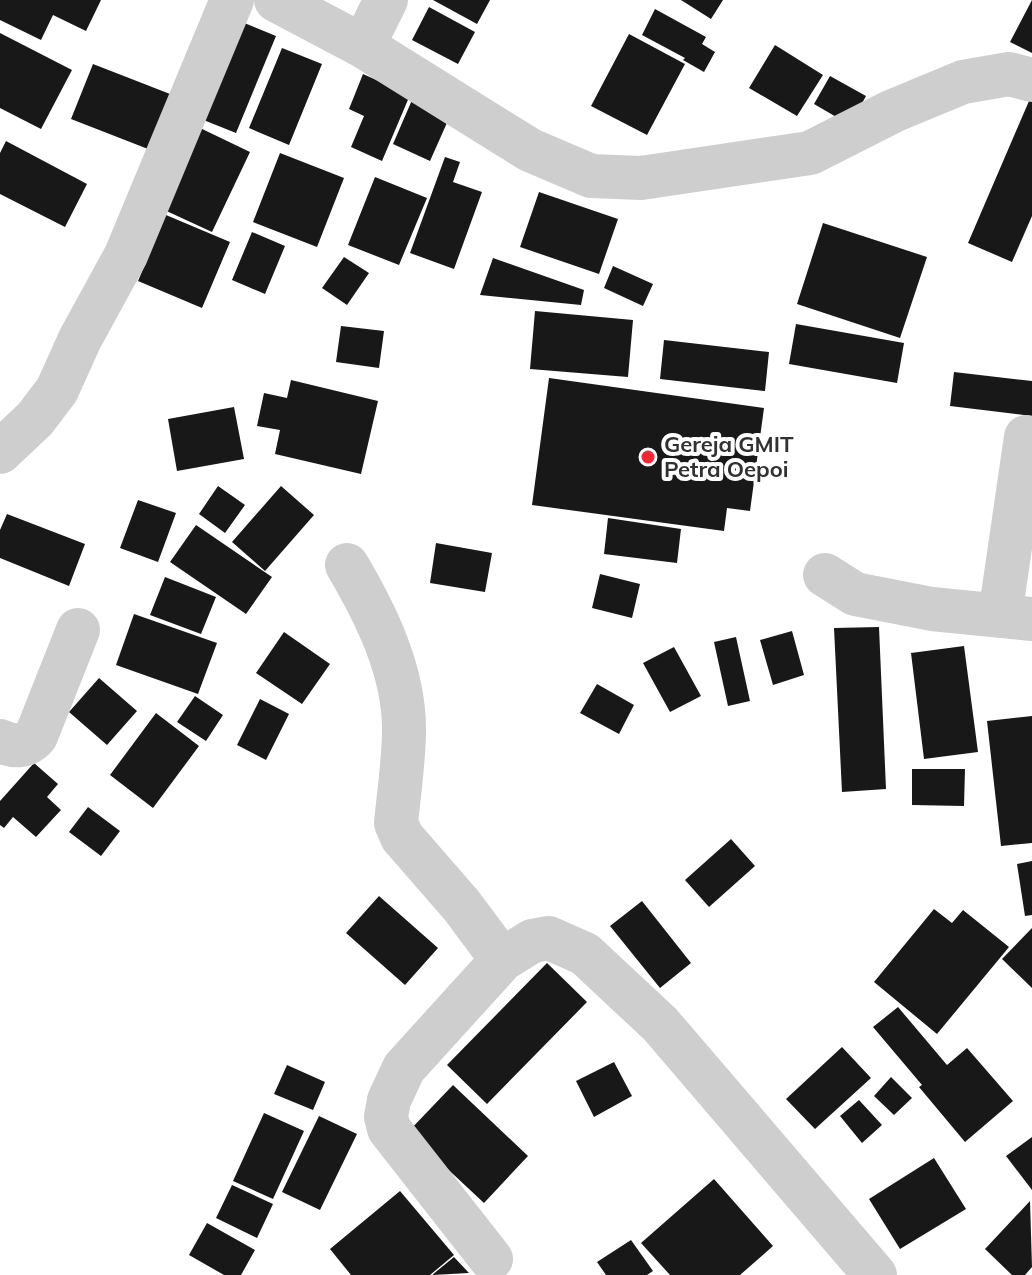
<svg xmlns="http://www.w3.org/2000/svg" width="1032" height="1275" font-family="Mulish,sans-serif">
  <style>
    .building { fill: #181818 }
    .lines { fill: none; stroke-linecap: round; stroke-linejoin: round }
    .minor { stroke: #cecece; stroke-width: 44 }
    .poi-dot { fill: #f32834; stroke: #fff; stroke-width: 3 }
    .labels { text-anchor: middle; stroke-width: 8; stroke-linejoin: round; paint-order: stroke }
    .poi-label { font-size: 22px; font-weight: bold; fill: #313131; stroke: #fff; text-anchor: start }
  </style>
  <rect width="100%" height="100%" fill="#fff"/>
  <path class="building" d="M0 0H101L86 31 53 15 41 40 0 20Z
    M433 0H490L477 24Z
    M681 0H723L711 19Z
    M1032 0V53L1010 42Z
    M429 7 475 32 458 64 412 40Z
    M655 9 706 37 702 44 715 52 704 72 683 60 685 58 642 35Z
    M237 20 276 36 236 133 196 117Z
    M0 33 72 70 41 129 0 108Z
    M629 34 685 64 647 135 591 106Z
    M775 45 823 75 797 116 749 88Z
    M282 48 322 64 289 145 249 128Z
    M93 64 188 101 166 156 71 119Z
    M363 74 410 95 382 161 351 147 364 116 349 109Z
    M830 76 866 96 850 125 814 104Z
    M1032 94V216L1012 262 968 243Z
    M412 100 450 116 430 161 393 144Z
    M198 127 250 152 212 232 160 208Z
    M6 141 87 184 65 227 0 194V153Z
    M280 153 344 178 317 247 253 222Z
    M445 157 460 162 453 182 482 192 454 269 410 253Z
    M375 177 427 198 399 265 348 245Z
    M539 192 618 219 599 274 520 247Z
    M166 215 230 242 202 308 138 281Z
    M823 223 927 257 900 338 797 304Z
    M252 232 285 246 265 294 232 280Z
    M344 257 369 273 347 305 322 288Z
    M493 258 584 290 581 305 480 295Z
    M613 266 653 284 643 306 604 288Z
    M535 311 633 320 628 377 530 369Z
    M796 324 904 343 897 383 789 364Z
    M341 326 384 331 379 368 336 362Z
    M664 340 769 352 765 391 660 379Z
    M954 372 1032 381V416L950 406Z
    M549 378 764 408 750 511 727 508 724 531 532 505Z
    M291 380 378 401 361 474 275 454 280 430 257 426 264 393 287 398Z
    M234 407 244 459 177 471 168 419Z
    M218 486 245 505 225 533 199 514Z
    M281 486 314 515 265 571 232 542Z
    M138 500 176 513 158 562 120 548Z
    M7 514 85 544 69 586 0 558V530Z
    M608 518 681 529 677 563 604 554Z
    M196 525 272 577 246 614 170 562Z
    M436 543 492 553 485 592 430 583Z
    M600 574 640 584 632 618 592 608Z
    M165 577 216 597 201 634 150 615Z
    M134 614 217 643 198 694 116 665Z
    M879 627 886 789 842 792 834 628Z
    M792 631 804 675 773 685 760 640Z
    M284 632 330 664 302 704 256 673Z
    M736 637 750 701 728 706 714 642Z
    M964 646 978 752 924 759 911 653Z
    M674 647 701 696 670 712 643 663Z
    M99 678 137 711 107 745 69 712Z
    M597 684 634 705 619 734 580 713Z
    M195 696 223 715 206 741 177 722Z
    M260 699 289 714 266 760 237 745Z
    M156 713 199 746 153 808 110 775Z
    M1032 716V843L1001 846 987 721Z
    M34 763 58 784 47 797 61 810 36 837 13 817 4 828 0 825V801Z
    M912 769H965L964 806 912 805Z
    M88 807 120 831 101 856 69 832Z
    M731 839 755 866 709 907 685 880Z
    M1032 861V915L1025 916 1017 864Z
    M379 896 438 948 405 985 346 933Z
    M642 901 691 963 660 988 610 926Z
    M934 909 952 923 963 910 1009 947 937 1034 874 982Z
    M1032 928V988L1002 959Z
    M547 963 587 1002 487 1104 447 1065Z
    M898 1007 947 1065 967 1048 1013 1101 965 1142 919 1087 922 1085 873 1027Z
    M842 1047 871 1078 815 1129 786 1099Z
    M614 1062 632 1096 594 1117 576 1081Z
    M287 1065 325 1082 313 1110 274 1094Z
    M891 1077 912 1098 894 1115 874 1096Z
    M453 1085 528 1156 484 1203 408 1132Z
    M859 1100 882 1125 862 1143 840 1116Z
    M264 1113 304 1131 273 1199 233 1181Z
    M319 1116 357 1134 320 1210 282 1192Z
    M1032 1137V1190L1006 1156Z
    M934 1158 966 1209 900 1249 869 1199Z
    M714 1179 773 1246 740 1275H670L641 1243Z
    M232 1185 273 1204 257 1238 216 1218Z
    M400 1191 454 1255 430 1275H351L330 1249Z
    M1030 1201 1032 1267 1025 1275H1012L985 1249Z
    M207 1223 255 1250 241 1275H224L189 1255Z
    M631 1240 653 1271 647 1275H606L597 1262Z
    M454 1257 469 1273 432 1275Z"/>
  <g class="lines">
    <path class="minor" d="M276 0 363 46 530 150 591 176 641 178 810 153 893 111 963 82 1009 74 1032 80
      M363 46 386 0
      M0 452 35 419 57 390 80 339 126 255 232 0
      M347 565C376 614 404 671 404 729 404 760 399 792 396 823L402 837 462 906 502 960
      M825 575 855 594 932 609 1032 619
      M1000 616 1026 437
      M0 741C13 747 26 748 36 736L78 630
      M491 1259 389 1129 386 1117 389 1100 404 1068 502 960 532 941 549 938 585 954 660 1024 875 1275"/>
  </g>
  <circle class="poi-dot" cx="648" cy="457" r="8"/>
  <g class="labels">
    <g class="poi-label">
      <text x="664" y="452">Gereja GMIT<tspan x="664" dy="25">Petra Oepoi</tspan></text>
    </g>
  </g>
</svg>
